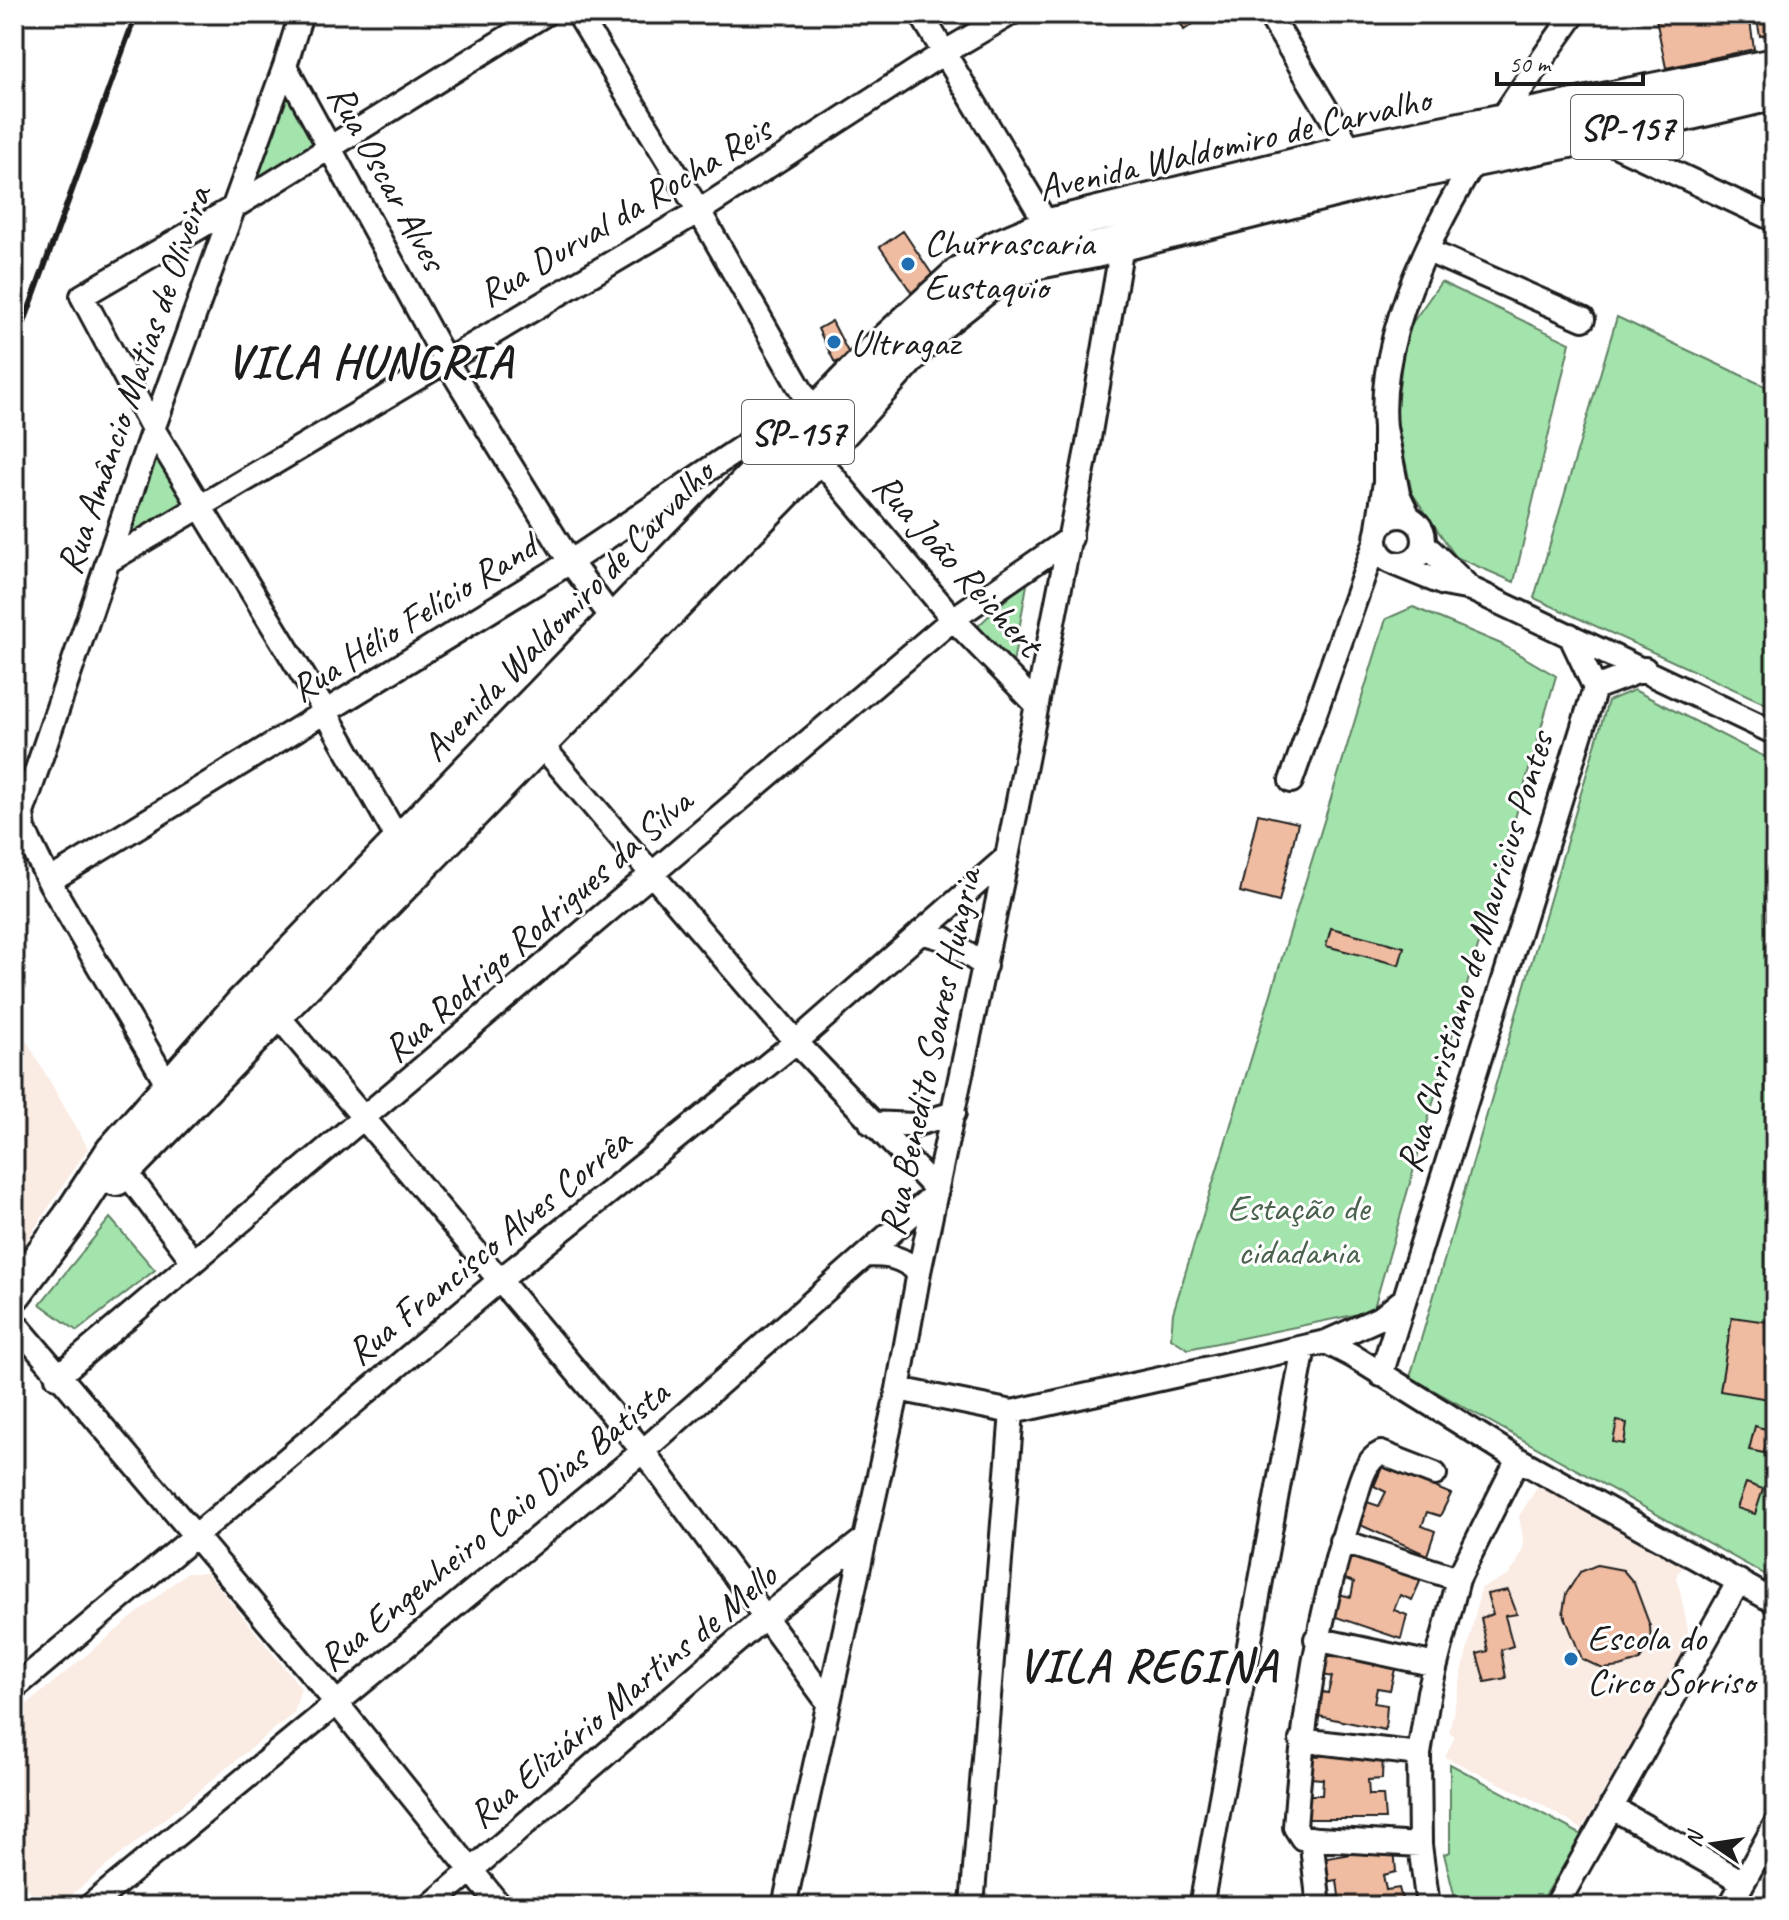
<svg xmlns="http://www.w3.org/2000/svg" width="1789" height="1920" font-family="Caveat,sans-serif">
  <style>
    .built { fill: #faebe3 }
    .green { fill: #a3e4ad; stroke: #608064; stroke-width: 2 }
    .building { fill: #f0bca1; stroke: #1c1c1c; stroke-width: 2 }
    .lines { fill: none; stroke-linecap: round; stroke-linejoin: round }
    .minor-casing { stroke: #1c1c1c; stroke-width: 28 }
    .primary-casing { stroke: #1c1c1c; stroke-width: 40 }
    .minor { stroke: #fff; stroke-width: 22 }
    .primary { stroke: #fff; stroke-width: 34 }
    .rail { stroke: #1c1c1c; stroke-width: 6 }
    .poi-dot { fill: #1f6fb2; stroke: #fff; stroke-width: 3 }
    .labels { text-anchor: middle; stroke-width: 6; stroke-linejoin: round; paint-order: stroke }
    .shield { fill: #fff; stroke: #606060; stroke-width: 2 }
    .shield-label { font-size: 36px; font-weight: bold; fill: #1c1c1c }
    .street-label { font-size: 38px; fill: #1c1c1c; stroke: #fff }
    .poi-label { font-size: 38px; fill: #1c1c1c; stroke: #fff; text-anchor: start }
    .park-label { font-size: 38px; fill: #4b624f; stroke: #fff }
    .district-label { font-size: 46px; font-weight: bold; letter-spacing: 2px; fill: #1c1c1c; stroke: #fff }
  </style>
  <rect width="100%" height="100%" fill="#fff"/>
  <filter id="ink" filterUnits="userSpaceOnUse"><feTurbulence type="fractalNoise" baseFrequency=".0125" numOctaves="2"/><feDisplacementMap in="SourceGraphic" scale="16" xChannelSelector="R" yChannelSelector="G"/><feConvolveMatrix kernelMatrix="1 2 1 2 8 2 1 2 1" color-interpolation-filters="sRGB"/></filter>
  <g filter="url(#ink)">
    <path class="built" d="M14 1019 88 1148 15 1258 14 1257Z
      M1539 1485 1683 1565 1677 1577 1690 1640 1582 1829 1532 1799 1445 1757 1455 1736 1449 1732 1481 1588 1508 1576 1517 1563 1524 1546 1519 1516Z
      M186 1573H207L301 1688 294 1713 65 1900 46 1902 33 1896 14 1869V1715Z"/>
    <path class="green" d="M286 73 329 145 236 202Z
      M1441 282 1570 343 1514 582 1456 557 1412 493 1396 416 1405 333Z
      M1617 317 1775 391V708L1534 598Z
      M153 438 196 506 115 554Z
      M1028 579 1012 669 978 626Z
      M1413 607 1501 644 1556 676 1373 1311 1188 1349 1171 1338 1173 1313 1386 619Z
      M1634 690 1775 762V1580L1410 1377 1608 701Z
      M110 1218 155 1270 77 1331 40 1304Z
      M1450 1764 1582 1835 1539 1906H1457L1444 1854 1450 1852Z"/>
    <path class="building" d="M1176 14H1208L1184 30Z
      M1655 14H1749L1754 49 1666 68Z
      M1756 14H1775V33L1760 36Z
      M903 231 936 280 914 296 880 247Z
      M832 321 850 356 835 363 818 329Z
      M1258 814 1298 823 1279 902 1240 892Z
      M1331 928 1404 947 1399 965 1326 946Z
      M1732 1317 1775 1323V1400L1720 1391Z
      M1617 1421 1627 1423 1624 1444 1613 1442Z
      M1755 1426 1769 1430 1764 1453 1749 1450Z
      M1383 1465 1451 1494 1440 1516 1427 1512 1422 1526 1435 1531 1427 1555 1356 1523 1367 1502 1379 1506 1386 1492 1374 1486Z
      M1746 1483 1763 1489 1755 1514 1737 1508Z
      M1348 1554 1422 1577 1412 1600 1400 1595 1394 1610 1407 1615 1401 1639 1330 1615 1338 1594 1351 1597 1354 1582 1342 1578Z
      M1597 1565 1623 1570 1634 1583 1650 1626 1651 1643 1639 1661 1620 1667 1603 1669 1582 1659 1563 1612 1566 1594 1580 1572Z
      M1508 1590 1517 1614 1505 1616 1513 1646 1501 1650 1506 1678 1485 1682 1477 1654 1488 1651 1481 1618 1493 1614 1487 1594Z
      M1324 1652 1396 1665 1390 1690 1377 1688 1374 1703 1387 1705 1385 1730 1309 1714 1315 1691 1328 1693 1332 1677 1319 1674Z
      M1383 1754 1382 1779 1368 1780 1369 1795H1383L1385 1819H1307L1309 1795H1322L1323 1779 1309 1778V1756Z
      M1394 1847 1396 1872 1383 1875 1386 1890 1399 1888 1404 1906H1327L1326 1898 1339 1896 1337 1880 1324 1882 1321 1859Z"/>
    <g class="lines">
      <defs>
        <path id="minor" d="M578 14 699 211 814 413
          M921 14 1054 236
          M1269 14 1357 160
          M285 66 446 361 570 562 622 631
          M1592 134 1775 220
          M1428 251 1583 319
          M1385 428C1373 293 1498 121 1574 14
          M810 449 953 619 1037 705
          M1376 540a24 24 0 1 1 48 0a24 24 0 1 1-48 0Z
          M1377 534 1385 482V428L1398 494 1409 517
          M107 562 699 211 945 52 1010 14
          M1395 564 1444 584 1471 589 1424 544
          M1471 589 1775 733
          M1595 688 1645 669
          M531 733 796 1042 937 1190
          M1291 781 1376 541
          M404 850 326 713 153 429 82 296 231 209 545 14
          M49 881 570 562 808 403
          M921 932 945 939 985 966
          M268 1004 643 1451 827 1701
          M175 1097 49 881 24 830 22 813 153 429 285 66 301 14
          M871 1123 914 1125 954 1113
          M125 1171 193 1261
          M866 1255C890 1255 901 1257 919 1272
          M14 1322 335 1701 500 1906
          M1326 1342 1353 1356 1518 1459 1775 1602
          M1381 1375 1595 688 1570 635
          M57 1377 953 619 1071 538
          M898 1389 1012 1412 1326 1342 1382 1317 1403 1300
          M1341 1541 1458 1579
          M1316 1639 1436 1665
          M14 1688 500 1280 796 1042 1007 857
          M1301 1740 1419 1754
          M1611 1807 1743 1882
          M1311 1838 1319 1906
          M1420 1845 1302 1838 1295 1827C1303 1717 1318 1610 1353 1506 1359 1488 1363 1461 1381 1453L1435 1474
          M90 1906 643 1451 936 1193
          M430 1906 766 1616 863 1540
          M784 1906 898 1389 919 1272 1007 857 1088 444 1124 234
          M972 1906 1012 1412
          M1201 1906 1304 1347
          M1428 1906 1420 1845 1419 1754 1429 1692 1458 1579 1518 1459
          M1556 1906 1739 1581
          M1730 1906 1775 1825"/>
        <path id="primary" d="M116 1178 817 458 939 323 991 282 1038 261 1095 250 1372 180 1594 135 1775 92
          M14 1293 70 1218 113 1152 242 1005 875 352 959 275 995 249 1049 226 1352 152 1775 66"/>
      </defs>
      <use href="#minor" class="minor-casing"/>
      <use href="#primary" class="primary-casing"/>
      <use href="#minor" class="minor"/>
      <use href="#primary" class="primary"/>
      <path class="rail" d="M14 350 136 14"/>
    </g>
  </g>
  <g class="poi-dot">
    <circle cx="908" cy="264" r="8"/>
    <circle cx="834" cy="342" r="8"/>
    <circle cx="1571" cy="1659" r="8"/>
  </g>
  <g class="labels">
    <g class="shield">
      <rect x="1571" y="95" width="112" height="64" rx="6"/>
      <rect x="742" y="400" width="112" height="64" rx="6"/>
    </g>
    <g class="shield-label">
      <text x="1627" y="140">SP-157</text>
      <text x="798" y="445">SP-157</text>
    </g>
    <g class="street-label">
      <text transform="translate(1234 143) rotate(-13)" y="13">Avenida Waldomiro de Carvalho</text>
      <text transform="translate(388 177) rotate(61)" y="13">Rua Oscar Alves</text>
      <text transform="translate(624 211) rotate(-31)" y="13">Rua Durval da Rocha Reis</text>
      <text transform="translate(133 380) rotate(-71)" y="13">Rua Amâncio Matias de Oliveira</text>
      <text transform="translate(958 564) rotate(48)" y="13">Rua João Reichert</text>
      <text transform="translate(567 610) rotate(-46)" y="13">Avenida Waldomiro de Carvalho</text>
      <text transform="translate(413 617) rotate(-32)" y="13">Rua Hélio Felício Rand</text>
      <text transform="translate(537 925) rotate(-41)" y="13">Rua Rodrigo Rodrigues da Silva</text>
      <text transform="translate(1474 952) rotate(-73)" y="13">Rua Christiano de Mauricius Pontes</text>
      <text transform="translate(929 1052) rotate(-78)" y="13">Rua Benedito Soares Hungria</text>
      <text transform="translate(488 1246) rotate(-39)" y="13">Rua Francisco Alves Corrêa</text>
      <text transform="translate(493 1525) rotate(-39)" y="13">Rua Engenheiro Caio Dias Batista</text>
      <text transform="translate(622 1695) rotate(-40)" y="13">Rua Eliziário Martins de Mello</text>
    </g>
    <g class="poi-label">
      <text x="924" y="255">Churrascaria<tspan x="924" dy="44">Eustaquio</tspan></text>
      <text x="850" y="355">Ultragaz</text>
      <text x="1587" y="1650">Escola do<tspan x="1587" dy="44">Circo Sorriso</tspan></text>
    </g>
    <g class="park-label">
      <text x="1298" y="1220">Estação de<tspan x="1298" dy="44">cidadania</tspan></text>
    </g>
    <g class="district-label">
      <text x="370" y="377">VILA HUNGRIA</text>
      <text x="1148" y="1681">VILA REGINA</text>
    </g>
  </g>
  <rect width="1789" height="1920" fill="none" stroke="#fff" stroke-width="48"/>
  <rect x="24" y="24" width="1741" height="1872" fill="none" stroke="#1c1c1c" stroke-width="3" filter="url(#ink)"/>
  <g transform="translate(1713 1844) rotate(283)" stroke="#ffffff" stroke-width="6" paint-order="stroke">
  <path d="M0-6L14 30L0 20L-14 30Z" fill="#1c1c1c"/>
  <text y="-12" font-size="22" font-weight="bold" text-anchor="middle" fill="#1c1c1c">N</text>
  </g>
  <path d="M1497 72v12h146v-12" fill="none" stroke="#1c1c1c" stroke-width="4"/>
  <text x="1509" y="72" font-size="24" fill="#1c1c1c" stroke="#ffffff" stroke-width="6" paint-order="stroke">50 m</text>
</svg>
